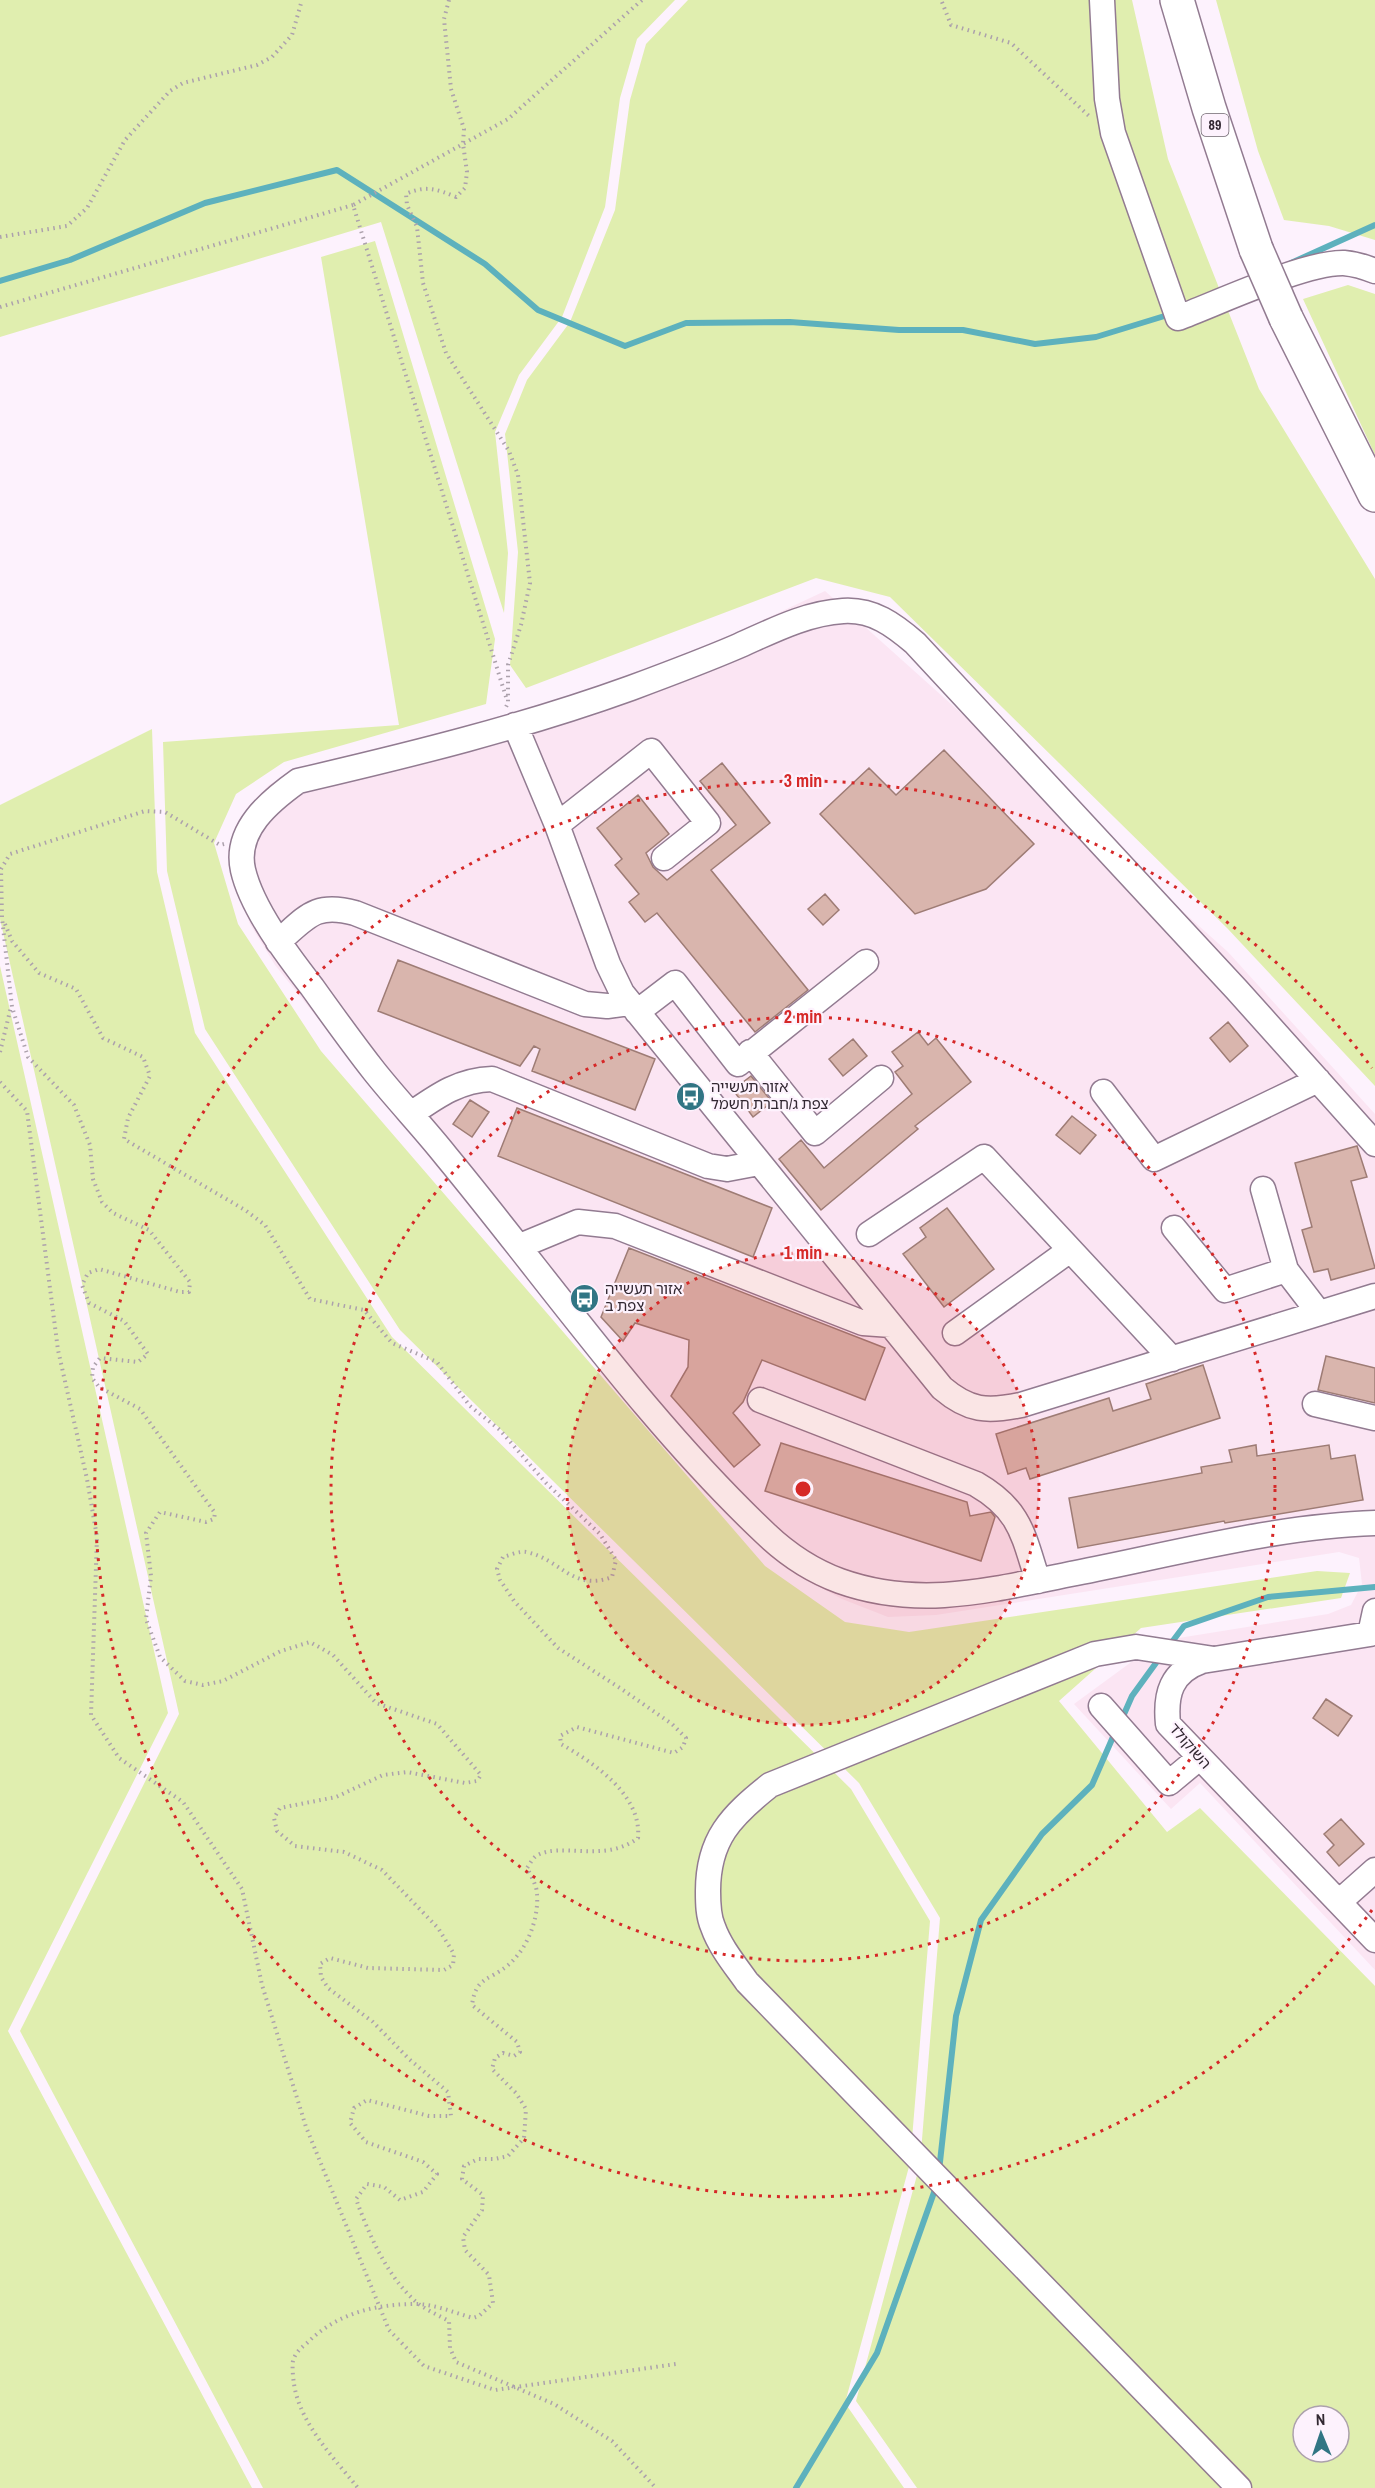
<svg xmlns="http://www.w3.org/2000/svg" width="1375" height="2488" font-family="'Archivo Narrow','Noto Sans Hebrew',sans-serif">
  <style>
    .industrial { fill: #fbe5f3 }
    .green { fill: #e0eeaf; fill-rule: evenodd }
    .lines { fill: none; stroke-linecap: round; stroke-linejoin: round }
    .stream { stroke: #5db1bd; stroke-width: 6 }
    .building { fill: #d9b5ad; stroke: #9e7c75; stroke-width: 1.5 }
    .minor-casing { stroke: #927b91; stroke-width: 27 }
    .highway-casing { stroke: #927b91; stroke-width: 36 }
    .path { stroke: #aca1ac; stroke-width: 4; stroke-dasharray: 1.5 4.5; stroke-linecap: butt }
    .minor { stroke: #fff; stroke-width: 24 }
    .highway { stroke: #fff; stroke-width: 33 }
    .highway-bridge-casing { stroke: #927b91; stroke-width: 36; stroke-linecap: butt }
    .highway-bridge { stroke: #fff; stroke-width: 33 }
    .ring { fill: none; stroke: #d62828; stroke-width: 3; stroke-dasharray: 3 6 }
    .labels { text-anchor: middle; stroke-width: 4.5; stroke-linejoin: round; paint-order: stroke }
    .shield { fill: #fdf2fd; stroke: #6f656f; stroke-width: 1.5 }
    .shield-label { font-size: 14px; font-weight: bold; fill: #322832 }
    .poi-label { font-size: 15px; fill: #322832; stroke: #fdf2fd; text-anchor: start }
    .street-label { font-size: 15px; fill: #322832; stroke: #fdf2fd }
    .centre { fill: #d62828; stroke: #fdf2fd; stroke-width: 3 }
    .ring-label { font-size: 18px; text-anchor: middle; font-weight: bold; fill: #d62828; stroke: #fdf2fd; stroke-width: 4.5; stroke-linejoin: round; paint-order: stroke }
  </style>
  <rect width="100%" height="100%" fill="#fdf2fd"/>
  <path class="industrial" d="M825 591 1228 952 1375 1114V1970L1200 1783 1171 1809 1074 1704 1160 1641 1328 1614 1351 1605 1362 1584 1359 1558 1339 1552 936 1615 888 1617 842 1599 794 1573 705 1493 438 1168 275 965 250 924 239 894 236 832 249 806 269 785 298 769 514 716 652 672Z"/>
  <path class="green" d="M0 0H675L637 39 620 98 605 207 562 317 519 375 495 432 508 553 504 613 381 222 0 337Z
    M688 0H1132L1168 159 1259 389 1375 579V1086L1227 928 890 597 816 578 526 688 510 665 518 552 505 434 527 380 570 322 615 210 630 100 646 44Z
    M1216 0H1375V240L1329 226 1284 220 1258 151Z
    M375 241 495 639 486 704 284 762 236 794 214 843 238 924 321 1051 765 1566 845 1622 909 1632 1317 1571 1350 1573 1341 1598 1141 1628 1059 1701 1167 1832 1200 1808 1375 1986V2488H917L856 2401 920 2164 940 1918 859 1783 400 1330 205 1029 167 871 163 742 399 725 321 257ZM1303 2416H1339V2452H1303Z
    M1348 285 1375 294V455L1303 299Z
    M152 729 157 872 195 1033 392 1337 851 1789 930 1921 910 2163 845 2403 904 2488H263L20 2031 179 1714 0 919V805Z
    M0 966 168 1713 8 2031 252 2488H0Z"/>
  <g class="lines">
    <path class="stream" d="M1291 263 1375 225
      M0 281 70 260 205 203 337 170 485 264 538 310 625 346 686 323 790 322 899 330H963L1035 344 1096 337 1171 314
      M1169 1646 1184 1626 1268 1597 1375 1587
      M1121 1721 1132 1696 1161 1656
      M939 2171 956 2016 981 1920 1042 1834 1092 1785 1116 1730
      M796 2488 877 2353 937 2184"/>
  </g>
  <path class="building" d="M944 750 1034 844 986 889 915 914 820 814 869 768 896 795Z
    M722 763 770 823 711 870 808 990 755 1032 657 913 645 922 629 902 639 894 615 865 622 859 597 828 638 795 669 834 646 853 653 867 667 880 736 825 700 781Z
    M825 894 839 910 823 925 808 909Z
    M398 960 655 1059 635 1110 532 1071 540 1049 534 1046 520 1066 378 1011Z
    M1228 1022 1248 1046 1230 1062 1210 1038Z
    M918 1032 928 1045 936 1038 971 1082 915 1126 918 1129 821 1210 779 1159 801 1140 824 1168 912 1094 895 1072 903 1066 892 1052Z
    M853 1039 867 1056 843 1076 829 1059Z
    M751 1076 772 1102 753 1117 733 1090Z
    M470 1100 489 1112 472 1137 453 1124Z
    M517 1108 772 1208 753 1257 498 1156Z
    M1072 1116 1096 1135 1080 1154 1056 1135Z
    M1357 1146 1367 1177 1351 1181 1375 1268 1331 1280 1328 1269 1314 1272 1302 1230 1312 1227 1295 1163Z
    M947 1208 994 1269 944 1307 903 1254 926 1237 920 1228Z
    M629 1248 885 1348 865 1400 762 1360 743 1402 733 1413 760 1445 734 1467 671 1396 688 1367 689 1340 635 1323 623 1341 601 1317Z
    M1326 1356 1375 1368V1403L1318 1390Z
    M1203 1365 1220 1418 1030 1479 1026 1468 1008 1474 996 1434 1109 1398 1113 1411 1151 1399 1146 1384Z
    M781 1443 967 1502 970 1516 991 1512 995 1517 981 1561 765 1491Z
    M1256 1445 1257 1456 1329 1445 1331 1459 1355 1455 1363 1500 1225 1523 1224 1521 1078 1548 1069 1498 1202 1473 1201 1467 1232 1462 1229 1450Z
    M1326 1699 1352 1716 1338 1736 1313 1718Z
    M1341 1819 1364 1844 1339 1866 1327 1852 1334 1845 1324 1834Z"/>
  <g class="lines">
    <defs>
      <path id="minor" d="M1102 0 1107 99 1113 133 1178 318C1218 303 1305 262 1344 263 1355 264 1365 267 1375 271
        M515 725 557 825 608 964 622 993 942 1388C969 1411 987 1412 1021 1405L1375 1296
        M557 825 651 751 708 823 664 858
        M278 942C307 917 315 902 355 913L585 1004 607 1006 629 1003
        M637 1012 675 983 738 1064 866 962
        M750 1052 815 1133 881 1078
        M1103 1092 1154 1159 1318 1080
        M411 1114C437 1096 459 1080 492 1079L708 1166 727 1169 759 1163
        M1375 1144 1237 990 915 643C894 625 873 609 843 611 806 613 770 632 736 647 701 662 666 675 631 688 523 727 410 755 298 781 270 801 234 830 243 870 252 909 288 956 312 987 332 1015 352 1043 374 1071 397 1100 423 1127 446 1156 550 1282 647 1422 766 1534 787 1554 813 1571 840 1581 921 1610 994 1589 1076 1573 1173 1554 1277 1526 1375 1523
        M1174 1228 1225 1290 1286 1270 1263 1189
        M869 1234 984 1157 1172 1359
        M520 1246 578 1222 615 1226 863 1323 891 1325
        M1286 1270 1319 1313
        M955 1333 1070 1250
        M760 1400 976 1484C1021 1510 1023 1535 1038 1581
        M1315 1404 1375 1418
        M1375 1611 1370 1634 1202 1661C1171 1672 1165 1694 1168 1724L1375 1940
        M1214 1659 1136 1647 1095 1654 770 1785C731 1816 708 1839 708 1891 708 1903 708 1916 713 1927 720 1947 735 1965 747 1982L1239 2488
        M1101 1706 1169 1783 1199 1758
        M1339 1902 1375 1870"/>
      <path id="highway" d="M1177 0 1209 108 1256 249
        M1286 318 1375 495"/>
    </defs>
    <use href="#minor" class="minor-casing"/>
    <use href="#highway" class="highway-casing"/>
    <path class="path" d="M449 0 444 19 451 89 464 129 463 144 467 172 465 188 456 197C437 189 425 185 406 194L407 205 417 227 423 283 446 353 509 451 518 475 530 583 521 625 508 665V703L506 707
      M942 2 951 25 1011 43 1089 116
      M0 237 67 226 87 208 125 140 170 91 183 83 257 65 272 57 292 35 302 0
      M0 307 353 205
      M506 697 353 205 508 119 642 0
      M224 844 220 845 165 812 145 811 10 854 1 869 2 918 12 1007 28 1057 74 1105 90 1145 93 1179 102 1202 113 1213 149 1230 190 1282 189 1292H180L99 1269 88 1273 82 1285 89 1303 124 1321 148 1354 138 1362 100 1358 93 1367 92 1378 99 1387 140 1409 215 1513 214 1519 206 1522 160 1512 146 1533 151 1576 146 1619 160 1657 185 1681 203 1685 223 1681 281 1651 310 1642 333 1655 376 1703 437 1724 481 1775 477 1781 465 1783 407 1772 383 1775 336 1797 280 1808 274 1818 277 1831 295 1846 344 1852 382 1870 438 1928 454 1954 453 1965 444 1970 368 1968 330 1958 320 1964 321 1977 328 1988 373 2022 409 2059 448 2092 451 2116H429L367 2100 354 2108 350 2123 366 2142 423 2162 437 2174 423 2192 400 2200 384 2187 367 2184 356 2199C369 2235 389 2281 420 2305 429 2311 439 2316 449 2321L450 2348 456 2362 554 2404 612 2441 656 2488
      M5 924 12 941 39 973 76 989 103 1038 143 1057 150 1076 128 1118 124 1139 245 1210 265 1225 310 1299 364 1310 392 1343 437 1362 470 1406 500 1430 546 1483 600 1534 616 1560 612 1577C572 1592 561 1559 526 1552 519 1551 510 1555 503 1557L497 1569 500 1580 514 1601 558 1648 620 1688 672 1724 686 1738 683 1747 674 1753 577 1727 560 1736 561 1744C594 1763 642 1795 638 1838 604 1864 560 1841 536 1856 532 1859 530 1864 527 1868 531 1876 537 1886 537 1894 539 1919 527 1950 507 1966 488 1981 476 1977 472 2005L517 2042 520 2052 514 2056 503 2053 495 2058 492 2069 516 2093 526 2109 524 2138 508 2156 495 2159H478L464 2166 462 2179 483 2195 482 2210 463 2237 465 2250 489 2275 493 2303 479 2316 473 2318C452 2312 432 2303 411 2304 371 2305 335 2315 307 2343 301 2348 295 2353 293 2361 292 2367 293 2377 294 2384 300 2424 334 2458 358 2488
      M0 1052 11 1007
      M0 1082 27 1111 58 1350 87 1479 97 1537 91 1715 119 1758 183 1802 242 1889 262 1985 306 2127 389 2330 424 2366 495 2390 676 2364"/>
    <use href="#minor" class="minor"/>
    <use href="#highway" class="highway"/>
    <defs>
      <path id="highway-bridge" d="M1256 249 1286 318"/>
    </defs>
    <use href="#highway-bridge" class="highway-bridge-casing"/>
    <use href="#highway-bridge" class="highway-bridge"/>
  </g>
  <circle cx="803" cy="1489" r="236" fill="#d62828" fill-opacity=".12"/>
  <g class="ring">
    <circle cx="803" cy="1489" r="236"/>
    <circle cx="803" cy="1489" r="472"/>
    <path d="M1372 1910A708 708 0 1 1 1372 1068"/>
  </g>
  <defs>
    <symbol id="bus-disc" viewBox="-11 -11 22 22"><circle r="9.5" fill="#317584" stroke="#fdf2fd"/><path d="M-5-6H5V4H4V6H2V4H-2V6H-4V4H-5ZM-3.5-4V0h7V-4ZM-3.5 1.2v1.5H-2V1.2ZM2 1.2v1.5H3.5V1.2Z" fill="#fff"/></symbol>
  </defs>
  <g fill-rule="evenodd">
    <use href="#bus-disc" x="674" y="1080" width="33" height="33"/>
    <use href="#bus-disc" x="568" y="1282" width="33" height="33"/>
  </g>
  <g class="labels">
    <rect class="shield" x="1201.5" y="114" width="27" height="22" rx="4.5"/>
    <g class="shield-label">
      <text x="1215" y="130">89</text>
    </g>
    <g class="poi-label">
      <text x="711" y="1092">אזור תעשייה<tspan x="711" dy="17">צפת ג/חברת חשמל</tspan></text>
      <text x="605" y="1294">אזור תעשייה<tspan x="605" dy="17">צפת ב</tspan></text>
    </g>
    <g class="street-label">
      <text transform="translate(1190 1746) rotate(49)" y="5">השוקולד</text>
    </g>
  </g>
  <circle cx="803" cy="1489" r="9" class="centre"/>
  <g class="ring-label">
    <text x="803" y="787">3 min</text>
    <text x="803" y="1023">2 min</text>
    <text x="803" y="1259">1 min</text>
  </g>
  <g transform="translate(1321 2434) rotate(358)"><circle r="28" fill="#fdf2fd" stroke="#aca1ac" stroke-width="1.5"/>
  <path d="M0-4.5L10 22L0 15L-10 22Z" fill="#317584"/>
  <text y="-9" font-size="16" font-weight="bold" text-anchor="middle" fill="#322832">N</text>
  </g>
</svg>
